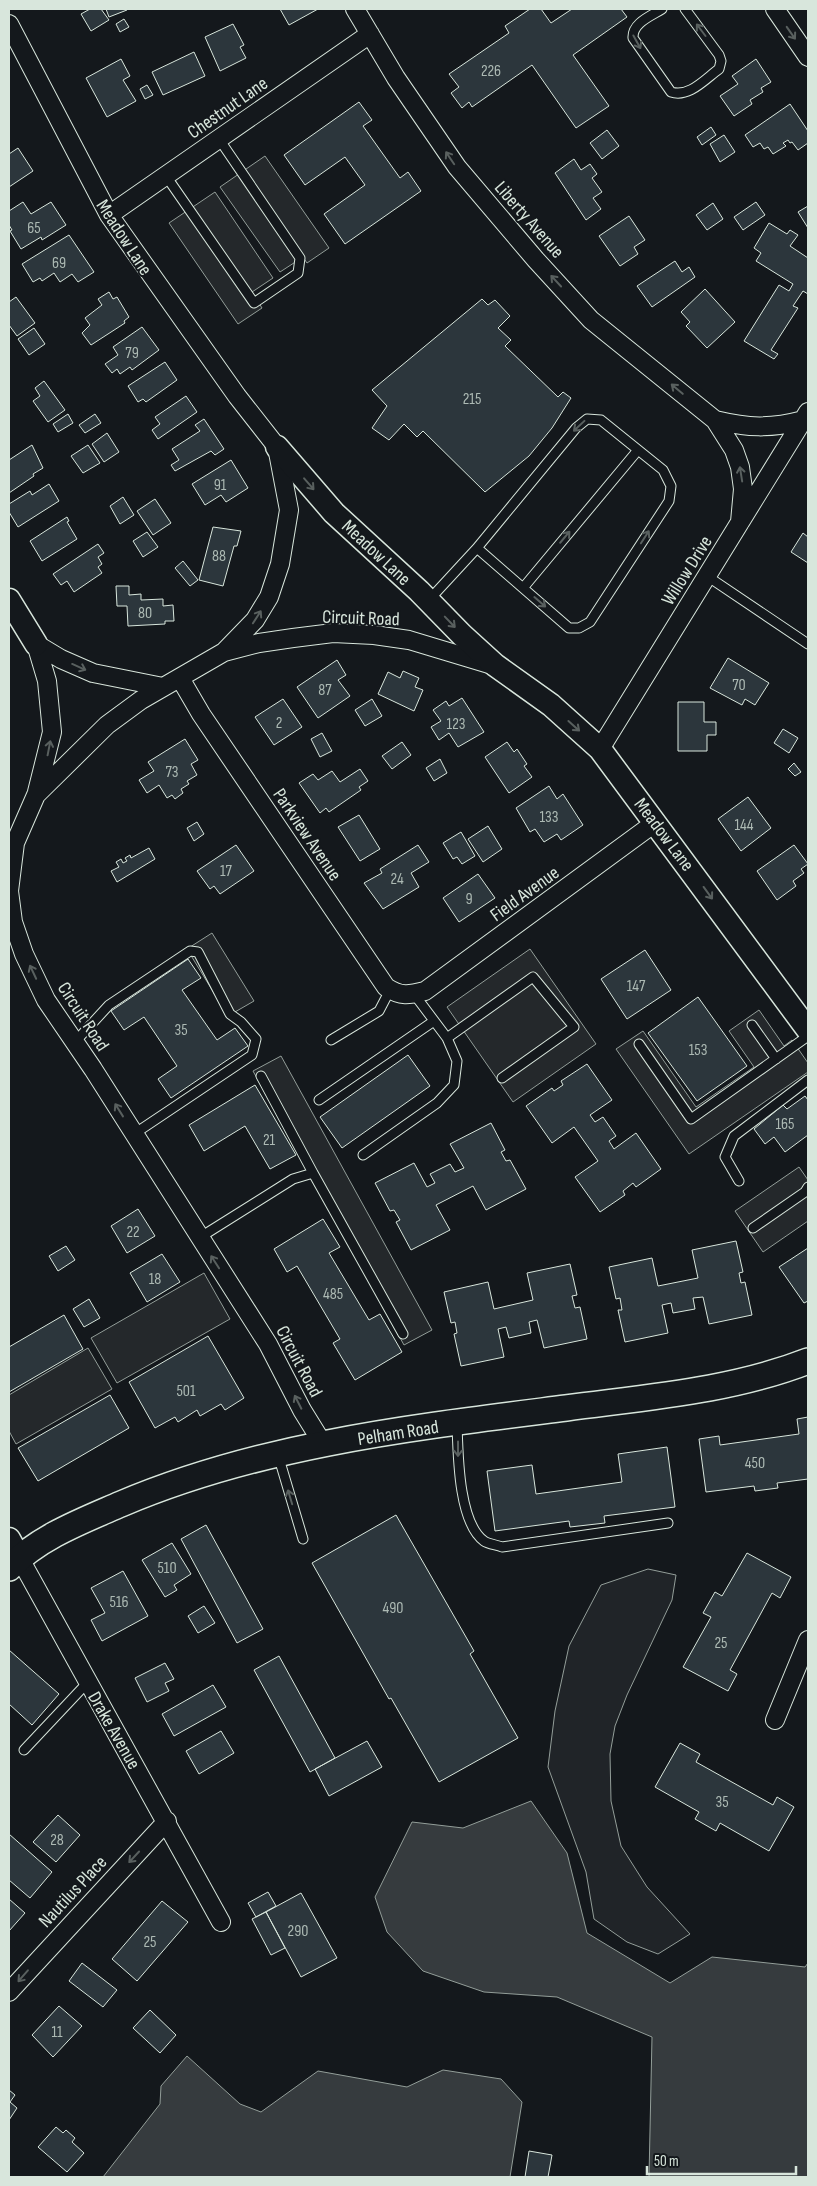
<svg xmlns="http://www.w3.org/2000/svg" width="817" height="2186" font-family="'Sofia Sans Condensed',sans-serif">
  <style>
    .green { fill: #202428; stroke: #939e99 }
    .parking { fill: #24282b; stroke: #939e99 }
    .water { fill: #363b3e; stroke: #939e99 }
    .building { fill: #2c363c; stroke: #d8e6dc }
    .lines { fill: none; stroke-linecap: round; stroke-linejoin: round }
    .service-casing { stroke: #d8e6dc; stroke-width: 11 }
    .minor-casing { stroke: #d8e6dc; stroke-width: 20 }
    .tertiary-casing { stroke: #d8e6dc; stroke-width: 25 }
    .secondary-casing { stroke: #d8e6dc; stroke-width: 28 }
    .service { stroke: #14181c; stroke-width: 9 }
    .minor { stroke: #14181c; stroke-width: 18 }
    .tertiary { stroke: #14181c; stroke-width: 22 }
    .secondary { stroke: #14181c; stroke-width: 25 }
    .oneway { stroke: #59605f }
    .labels { text-anchor: middle; stroke-width: 4; stroke-linejoin: round; paint-order: stroke }
    .number-label { font-size: 16px; fill: #adbab4 }
    .street-label { font-size: 19px; fill: #d8e6dc; stroke: #14181c }
  </style>
  <rect width="100%" height="100%" fill="#14181c"/>
  <path class="green" d="M648 1569 676 1575 672 1600 627 1695 615 1726 610 1754 611 1801 621 1846 647 1887 690 1934 658 1954 627 1942 594 1919 586 1872 548 1767 555 1711 569 1646 601 1585Z"/>
  <path class="parking" d="M265 156 329 248 307 263 303 257 280 272 220 187Z
    M215 192 273 278 252 292 262 308 238 324 169 223Z
    M212 933 254 1001 228 1016 187 949Z
    M530 949 596 1044 513 1102 447 1007Z
    M759 1010 784 1046 792 1040 808 1063V1072L689 1154 616 1049 643 1031 696 1107 754 1067 729 1031Z
    M281 1056 432 1330 404 1345 253 1071Z
    M799 1167 808 1180V1221L763 1252 735 1211Z
    M204 1273 230 1319 117 1383 91 1338Z
    M88 1348 112 1389 16 1444 9 1431V1395Z"/>
  <path class="water" d="M531 1801 567 1853 587 1933 670 1983 712 1957 805 1967 808 1963V2177H649L652 2037 557 1997 484 1992 423 1971 387 1932 375 1897 412 1822 463 1828Z
    M187 2056 240 2104 261 2112 318 2071 407 2087 443 2070 501 2079 522 2102 510 2177H103L160 2104 161 2086Z"/>
  <path class="building" d="M90 9H101L109 20 91 31 81 14Z
    M106 9H126L127 10 109 17Z
    M280 9H318L289 25Z
    M530 9H541L551 23 572 9H621L627 17 573 55 609 106 576 128 532 65 472 107 469 102 462 108 451 93 459 87 449 74 509 33 505 26Z
    M124 19 129 27 120 32 116 24Z
    M233 24 244 45 240 47 246 58 220 71 205 37Z
    M194 52 205 76 163 95 152 72Z
    M121 59 130 76 123 80 136 101 107 117 86 78Z
    M756 59 771 82 761 88 763 92 750 100 752 104 734 116 720 96 738 84 732 76Z
    M147 85 153 95 145 99 140 89Z
    M359 102 372 120 363 126 400 178 408 172 421 191 345 244 324 214 365 185 345 157 305 185 284 155Z
    M790 104 808 131V143L798 150 792 142 790 143 788 140 783 143 786 146 773 154 768 147 764 149 760 143 753 147 745 135Z
    M711 127 716 135 702 145 697 137Z
    M607 130 619 146 602 159 590 143Z
    M724 135 735 152 720 162 710 144Z
    M18 148 33 171 9 187V154Z
    M574 159 581 170 590 164 597 174 592 178 602 192 593 198 601 209 586 220 555 173Z
    M23 202 31 214 51 202 66 225 42 240 41 237 21 249 10 231 12 230 9 225V211Z
    M756 202 765 215 743 230 734 217Z
    M713 203 723 219 707 230 696 215Z
    M808 206V228L798 212Z
    M629 216 645 240 634 247 638 254 620 266 599 236Z
    M769 223 787 234 790 230 798 235 790 246 808 258V294L803 291 793 306 798 308 771 350 778 354 774 359 744 341 779 285 789 291 793 284 756 261 761 253 754 248Z
    M69 235 94 272 78 282 72 274 60 282 54 273 42 281 40 278 33 282 22 264Z
    M675 261 682 272 689 267 695 277 652 307 637 286Z
    M705 289 735 322 707 348 686 326 690 322 681 312Z
    M109 292 113 299 117 297 129 317 124 321 125 323 91 345 82 333 90 325 85 318 102 305 98 299Z
    M16 297 35 323 17 336 9 325V302Z
    M482 299 488 305 495 300 510 316 498 328 511 340 505 346 558 397 563 392 571 398 552 428 529 456 485 492 423 431 417 437 404 424 389 440 372 428 387 406 372 390Z
    M142 327 159 350 132 370 130 367 120 374 117 369 112 373 105 364 118 355 113 347Z
    M34 328 45 344 29 355 18 339Z
    M165 362 177 380 146 402 143 399 138 402 128 386Z
    M44 381 65 410 48 422 33 401 40 396 35 388Z
    M186 396 197 412 158 439 152 430 160 424 155 417Z
    M68 414 73 423 58 432 53 424Z
    M95 414 101 423 85 433 79 425Z
    M204 419 224 449 215 455 211 451 175 471 171 465 179 460 172 449 200 431 195 425Z
    M107 433 119 452 104 462 92 444Z
    M32 445 43 468 33 474 34 476 9 493V460Z
    M88 445 100 463 83 473 71 456Z
    M231 460 248 488 226 502 221 495 205 505 192 484Z
    M49 484 59 501 18 527 9 512V504L30 491 32 495Z
    M123 497 134 515 120 524 110 506Z
    M155 499 171 523 153 535 137 511Z
    M67 517 69 521 67 522 77 539 42 561 30 541Z
    M213 527 241 531 237 546H234L223 586 199 580Z
    M147 532 158 547 143 557 133 541Z
    M803 533 808 537V563L791 552Z
    M98 544 104 553 98 557 102 564 98 567 102 573 74 592 67 581 61 585 53 574Z
    M183 561 198 580 190 586 175 568Z
    M116 586H129V595L141 594V600L163 599V606L173 605 174 621H165V624L128 626 127 606H117Z
    M728 658 769 683 755 705 745 699 742 705 710 688Z
    M337 660 346 675 338 680 350 696 318 718 297 687Z
    M403 671 419 678 415 687 423 690 414 711 378 694 388 672 400 678Z
    M462 698 484 732 458 747 449 733 439 740 431 727 441 721 433 710 446 701 449 706Z
    M283 699 302 727 274 745 255 717Z
    M372 699 382 716 365 726 355 710Z
    M678 702H704V722H716V735H707V751H678Z
    M783 729 798 738 789 753 774 743Z
    M322 733 332 751 320 757 311 739Z
    M185 739 198 760 191 764 197 775 187 781 189 784 181 789 183 793 175 799 172 795 167 798 159 785 147 793 139 780 154 771 148 762Z
    M402 742 411 755 392 769 382 756Z
    M507 742 514 752 517 749 527 764 524 766 532 777 509 793 485 757Z
    M440 759 447 773 434 781 426 768Z
    M794 763 801 772 795 776 788 769Z
    M360 769 368 781 359 787 361 790 329 812 326 808 320 813 299 783 313 774 318 780 332 771 340 782Z
    M549 786 557 799 563 794 583 825 561 840 557 834 544 842 535 829 530 832 516 808Z
    M748 797 771 828 741 851 718 819Z
    M359 815 380 849 360 861 338 827Z
    M197 822 204 834 194 841 187 828Z
    M488 826 502 849 483 862 468 839Z
    M461 832 475 856 462 864 457 857 453 859 443 843Z
    M236 845 254 871 220 894 214 886 210 889 197 871Z
    M418 845 429 862 411 873 419 887 383 909 364 883 382 873 380 869Z
    M794 845 808 864 801 869 804 873 793 881 796 886 777 900 757 871Z
    M149 848 155 859 117 882 111 871 119 867 116 862 121 859 123 863 127 861 125 858 130 855 131 858Z
    M478 874 495 898 459 922 443 898Z
    M645 950 671 990 627 1019 601 979Z
    M188 959 201 978 182 990 217 1040 235 1028 248 1046 171 1098 158 1079 177 1066 144 1017 124 1030 111 1011Z
    M698 997 747 1066 697 1101 648 1033Z
    M408 1055 430 1086 342 1148 320 1117Z
    M587 1064 612 1100 590 1115 595 1122 603 1117 616 1136 609 1141 614 1149 636 1133 661 1169 636 1187 633 1183 623 1191 625 1195 600 1212 575 1177 598 1161 574 1127 552 1143 526 1106 552 1088 554 1091 563 1085 561 1081Z
    M255 1085 296 1155 270 1169 245 1126 204 1151 189 1125Z
    M805 1096 808 1100V1135L785 1152 774 1137 765 1144 754 1129 783 1105 787 1109Z
    M491 1123 505 1150 501 1152 506 1161 510 1160 526 1189 486 1210 473 1186 436 1205 450 1230 411 1250 396 1222 400 1220 394 1210 390 1211 375 1183 414 1163 427 1187 435 1183 430 1174 450 1164 455 1172 464 1168 450 1144Z
    M138 1209 155 1236 127 1253 111 1226Z
    M323 1219 340 1247 329 1253 369 1320 380 1314 402 1352 355 1380 333 1343 340 1339 297 1266 287 1272 274 1249Z
    M736 1241 743 1272 739 1273 741 1283 745 1282 752 1315 709 1324 703 1297 693 1298 695 1309 673 1313 671 1303 662 1305 668 1333 625 1342 618 1310H622L620 1298 616 1299 609 1267 652 1258 658 1286 698 1278 692 1250Z
    M66 1246 75 1260 58 1271 49 1256Z
    M808 1248V1301L804 1303 779 1267Z
    M162 1254 180 1282 147 1302 130 1273Z
    M570 1264 577 1295 572 1296 575 1308 580 1307 587 1339 544 1348 537 1320 529 1322 531 1333 509 1338 506 1327 498 1329 504 1357 461 1366 454 1334 457 1333 455 1322 451 1323 444 1292 488 1282 494 1309 533 1300 527 1273Z
    M89 1299 100 1318 84 1327 73 1309Z
    M64 1315 83 1349 9 1392V1347Z
    M208 1336 244 1398 225 1410 221 1404 200 1416 197 1410 178 1422 175 1417 155 1428 129 1382Z
    M110 1395 129 1428 38 1481 18 1448Z
    M808 1417V1479L777 1483 778 1488 755 1491 754 1486 706 1492 699 1439 719 1436 720 1445 799 1434 797 1419Z
    M667 1447 675 1507 604 1516 605 1523 570 1527 569 1521 495 1531 487 1471 532 1465 536 1494 622 1482 618 1454Z
    M396 1515 474 1651 470 1654 518 1738 439 1782 391 1698 389 1699 312 1563Z
    M206 1525 263 1629 237 1643 181 1539Z
    M172 1543 191 1574 174 1585 177 1590 165 1597 142 1560Z
    M747 1553 791 1577 780 1598 772 1593 730 1670 737 1674 728 1691 683 1667 711 1617 703 1613 715 1592 722 1596Z
    M123 1571 148 1616 102 1641 91 1620 105 1613 91 1588Z
    M204 1606 215 1623 198 1633 188 1616Z
    M9 1650 59 1694 32 1725 9 1704Z
    M279 1656 335 1758 310 1772 254 1670Z
    M165 1663 174 1679 165 1683 169 1691 147 1702 135 1678Z
    M213 1685 226 1707 174 1736 162 1714Z
    M221 1731 234 1753 199 1774 186 1751Z
    M367 1741 382 1767 329 1796 315 1769Z
    M680 1743 700 1754 696 1762 773 1805 777 1797 794 1807 769 1851 720 1823 716 1831 695 1819 699 1812 655 1787Z
    M58 1815 80 1835 56 1862 33 1842Z
    M9 1834 52 1872 30 1898 9 1880Z
    M268 1892 276 1906 256 1917 248 1903Z
    M301 1893 337 1958 301 1977 266 1912Z
    M9 1899 25 1913 9 1931Z
    M162 1901 188 1922 137 1981 112 1959Z
    M266 1912 285 1948 271 1955 252 1919Z
    M82 1963 117 1990 103 2007 69 1981Z
    M59 2006 82 2026 53 2057 32 2035Z
    M150 2010 176 2035 160 2053 133 2028Z
    M9 2090 15 2095 10 2102 17 2108 9 2120Z
    M56 2127 63 2133 66 2130 75 2138 72 2142 84 2153 67 2172 38 2147Z
    M529 2151 552 2155 548 2177H525Z"/>
  <g class="lines">
    <defs>
      <path id="service" d="M662 9C651 16 632 23 633 38L671 92C689 98 705 79 719 69L721 61 719 55 685 9
        M166 176 254 303 298 273 300 258 219 139
        M707 576 808 644
        M523 588 638 450
        M429 600 477 548 576 428 587 419 601 420 663 470 671 486 669 501 590 622 579 628H569L477 548
        M414 994 447 1038 533 977 574 1027 502 1078
        M752 1025 776 1059
        M331 1040 379 1011 390 990
        M75 1042 109 1005 190 951 198 952 230 1014 241 1022 256 1039 252 1055 134 1134
        M639 1044 691 1119 808 1036
        M261 1076 313 1173
        M319 1100 434 1021
        M363 1155 437 1103 454 1085 457 1061 447 1038
        M739 1181 725 1157 734 1136 808 1080
        M753 1228 805 1192 808 1187
        M199 1238 293 1179 313 1173 403 1334
        M457 1423C458 1452 458 1522 484 1541 488 1544 497 1545 502 1547L668 1523
        M278 1455 303 1539
        M24 1750 88 1682"/>
      <path id="minor" d="M355 9 396 78 457 167 536 260 591 320 715 420 734 450 740 467 743 489 740 522
        M775 9 808 57
        M9 24 109 215 237 396 277 447 289 510 280 564 269 597 255 620 224 652
        M109 215 370 34
        M715 420C749 428 769 429 804 420
        M36 644 47 681 52 732 37 792
        M36 644 61 659 93 673 163 687
        M180 678 201 714 386 987C401 997 409 995 425 991L656 822
        M600 749 808 412
        M323 1444 302 1410 268 1344 93 1069 46 1000 24 954 13 922 9 891 15 843 36 795 107 725 141 700 224 652 259 643 293 638 333 633 374 635 409 640 492 665
        M19 1557 221 1922
        M775 1720 808 1640
        M9 1992 167 1821"/>
      <path id="tertiary" d="M277 447 334 513 419 591 462 635 495 665 551 705 600 749 808 1030
        M9 600 36 644
        M9 1539 19 1557"/>
      <path id="secondary" d="M9 1568C39 1537 82 1521 121 1504 262 1444 416 1427 566 1408 648 1397 731 1391 808 1361"/>
    </defs>
    <use href="#service" class="service-casing"/>
    <use href="#minor" class="minor-casing"/>
    <use href="#tertiary" class="tertiary-casing"/>
    <use href="#secondary" class="secondary-casing"/>
    <use href="#service" class="service"/>
    <use href="#minor" class="minor"/>
    <use href="#tertiary" class="tertiary"/>
    <use href="#secondary" class="secondary"/>
  </g>
  <defs><path id="oneway-shaft" d="M-6 0H5M1.5-3L5.5 0L1.5 3" fill="none" stroke-width="1.6" stroke-linecap="round" stroke-linejoin="round" transform="scale(1.25)"/></defs>
  <g class="oneway">
    <use href="#oneway-shaft" transform="translate(701 30) rotate(-127)"/>
    <use href="#oneway-shaft" transform="translate(791 33) rotate(55)"/>
    <use href="#oneway-shaft" transform="translate(637 42) rotate(61)"/>
    <use href="#oneway-shaft" transform="translate(450 158) rotate(-124)"/>
    <use href="#oneway-shaft" transform="translate(556 281) rotate(-133)"/>
    <use href="#oneway-shaft" transform="translate(677 389) rotate(-140)"/>
    <use href="#oneway-shaft" transform="translate(579 426) rotate(137)"/>
    <use href="#oneway-shaft" transform="translate(741 474) rotate(-99)"/>
    <use href="#oneway-shaft" transform="translate(309 484) rotate(49)"/>
    <use href="#oneway-shaft" transform="translate(565 537) rotate(-50)"/>
    <use href="#oneway-shaft" transform="translate(645 537) rotate(-57)"/>
    <use href="#oneway-shaft" transform="translate(540 602) rotate(41)"/>
    <use href="#oneway-shaft" transform="translate(257 617) rotate(-57)"/>
    <use href="#oneway-shaft" transform="translate(450 622) rotate(46)"/>
    <use href="#oneway-shaft" transform="translate(79 667) rotate(24)"/>
    <use href="#oneway-shaft" transform="translate(574 726) rotate(42)"/>
    <use href="#oneway-shaft" transform="translate(49 748) rotate(-79)"/>
    <use href="#oneway-shaft" transform="translate(708 893) rotate(54)"/>
    <use href="#oneway-shaft" transform="translate(33 972) rotate(-115)"/>
    <use href="#oneway-shaft" transform="translate(119 1110) rotate(-122)"/>
    <use href="#oneway-shaft" transform="translate(215 1262) rotate(-123)"/>
    <use href="#oneway-shaft" transform="translate(298 1402) rotate(-117)"/>
    <use href="#oneway-shaft" transform="translate(458 1449) rotate(90)"/>
    <use href="#oneway-shaft" transform="translate(290 1497) rotate(-107)"/>
    <use href="#oneway-shaft" transform="translate(134 1857) rotate(133)"/>
    <use href="#oneway-shaft" transform="translate(23 1976) rotate(131)"/>
  </g>
  <g class="labels">
    <g class="number-label">
      <text x="491" y="76">226</text>
      <text x="34" y="233">65</text>
      <text x="59" y="268">69</text>
      <text x="132" y="358">79</text>
      <text x="472" y="404">215</text>
      <text x="220" y="490">91</text>
      <text x="219" y="561">88</text>
      <text x="145" y="618">80</text>
      <text x="739" y="690">70</text>
      <text x="325" y="695">87</text>
      <text x="279" y="728">2</text>
      <text x="456" y="729">123</text>
      <text x="172" y="777">73</text>
      <text x="549" y="822">133</text>
      <text x="744" y="830">144</text>
      <text x="226" y="876">17</text>
      <text x="397" y="884">24</text>
      <text x="469" y="904">9</text>
      <text x="636" y="991">147</text>
      <text x="181" y="1035">35</text>
      <text x="698" y="1055">153</text>
      <text x="785" y="1129">165</text>
      <text x="269" y="1145">21</text>
      <text x="133" y="1237">22</text>
      <text x="155" y="1284">18</text>
      <text x="333" y="1299">485</text>
      <text x="186" y="1396">501</text>
      <text x="755" y="1468">450</text>
      <text x="167" y="1573">510</text>
      <text x="119" y="1607">516</text>
      <text x="393" y="1613">490</text>
      <text x="721" y="1648">25</text>
      <text x="722" y="1807">35</text>
      <text x="57" y="1845">28</text>
      <text x="298" y="1936">290</text>
      <text x="150" y="1947">25</text>
      <text x="57" y="2037">11</text>
    </g>
    <g class="street-label">
      <text transform="translate(227 107) rotate(-35)" y="7">Chestnut Lane</text>
      <text transform="translate(530 219) rotate(49)" y="7">Liberty Avenue</text>
      <text transform="translate(125 237) rotate(57)" y="7">Meadow Lane</text>
      <text transform="translate(377 552) rotate(43)" y="7">Meadow Lane</text>
      <text transform="translate(686 570) rotate(-58)" y="7">Willow Drive</text>
      <text transform="translate(361 617) rotate(2)" y="7">Circuit Road</text>
      <text transform="translate(308 834) rotate(56)" y="7">Parkview Avenue</text>
      <text transform="translate(665 834) rotate(53)" y="7">Meadow Lane</text>
      <text transform="translate(524 893) rotate(-36)" y="7">Field Avenue</text>
      <text transform="translate(84 1016) rotate(57)" y="7">Circuit Road</text>
      <text transform="translate(300 1361) rotate(62)" y="7">Circuit Road</text>
      <text transform="translate(398 1432) rotate(-9)" y="7">Pelham Road</text>
      <text transform="translate(115 1730) rotate(60)" y="7">Drake Avenue</text>
      <text transform="translate(72 1891) rotate(-47)" y="7">Nautilus Place</text>
    </g>
  </g>
  <rect width="817" height="2186" fill="none" stroke="#d8e6dc" stroke-width="20"/>
  <path d="M647 2166v8h149v-8" fill="none" stroke="#d8e6dc" stroke-width="2.5"/>
  <text x="654" y="2166" font-size="15" fill="#d8e6dc" stroke="#14181c" stroke-width="4" paint-order="stroke">50 m</text>
</svg>
